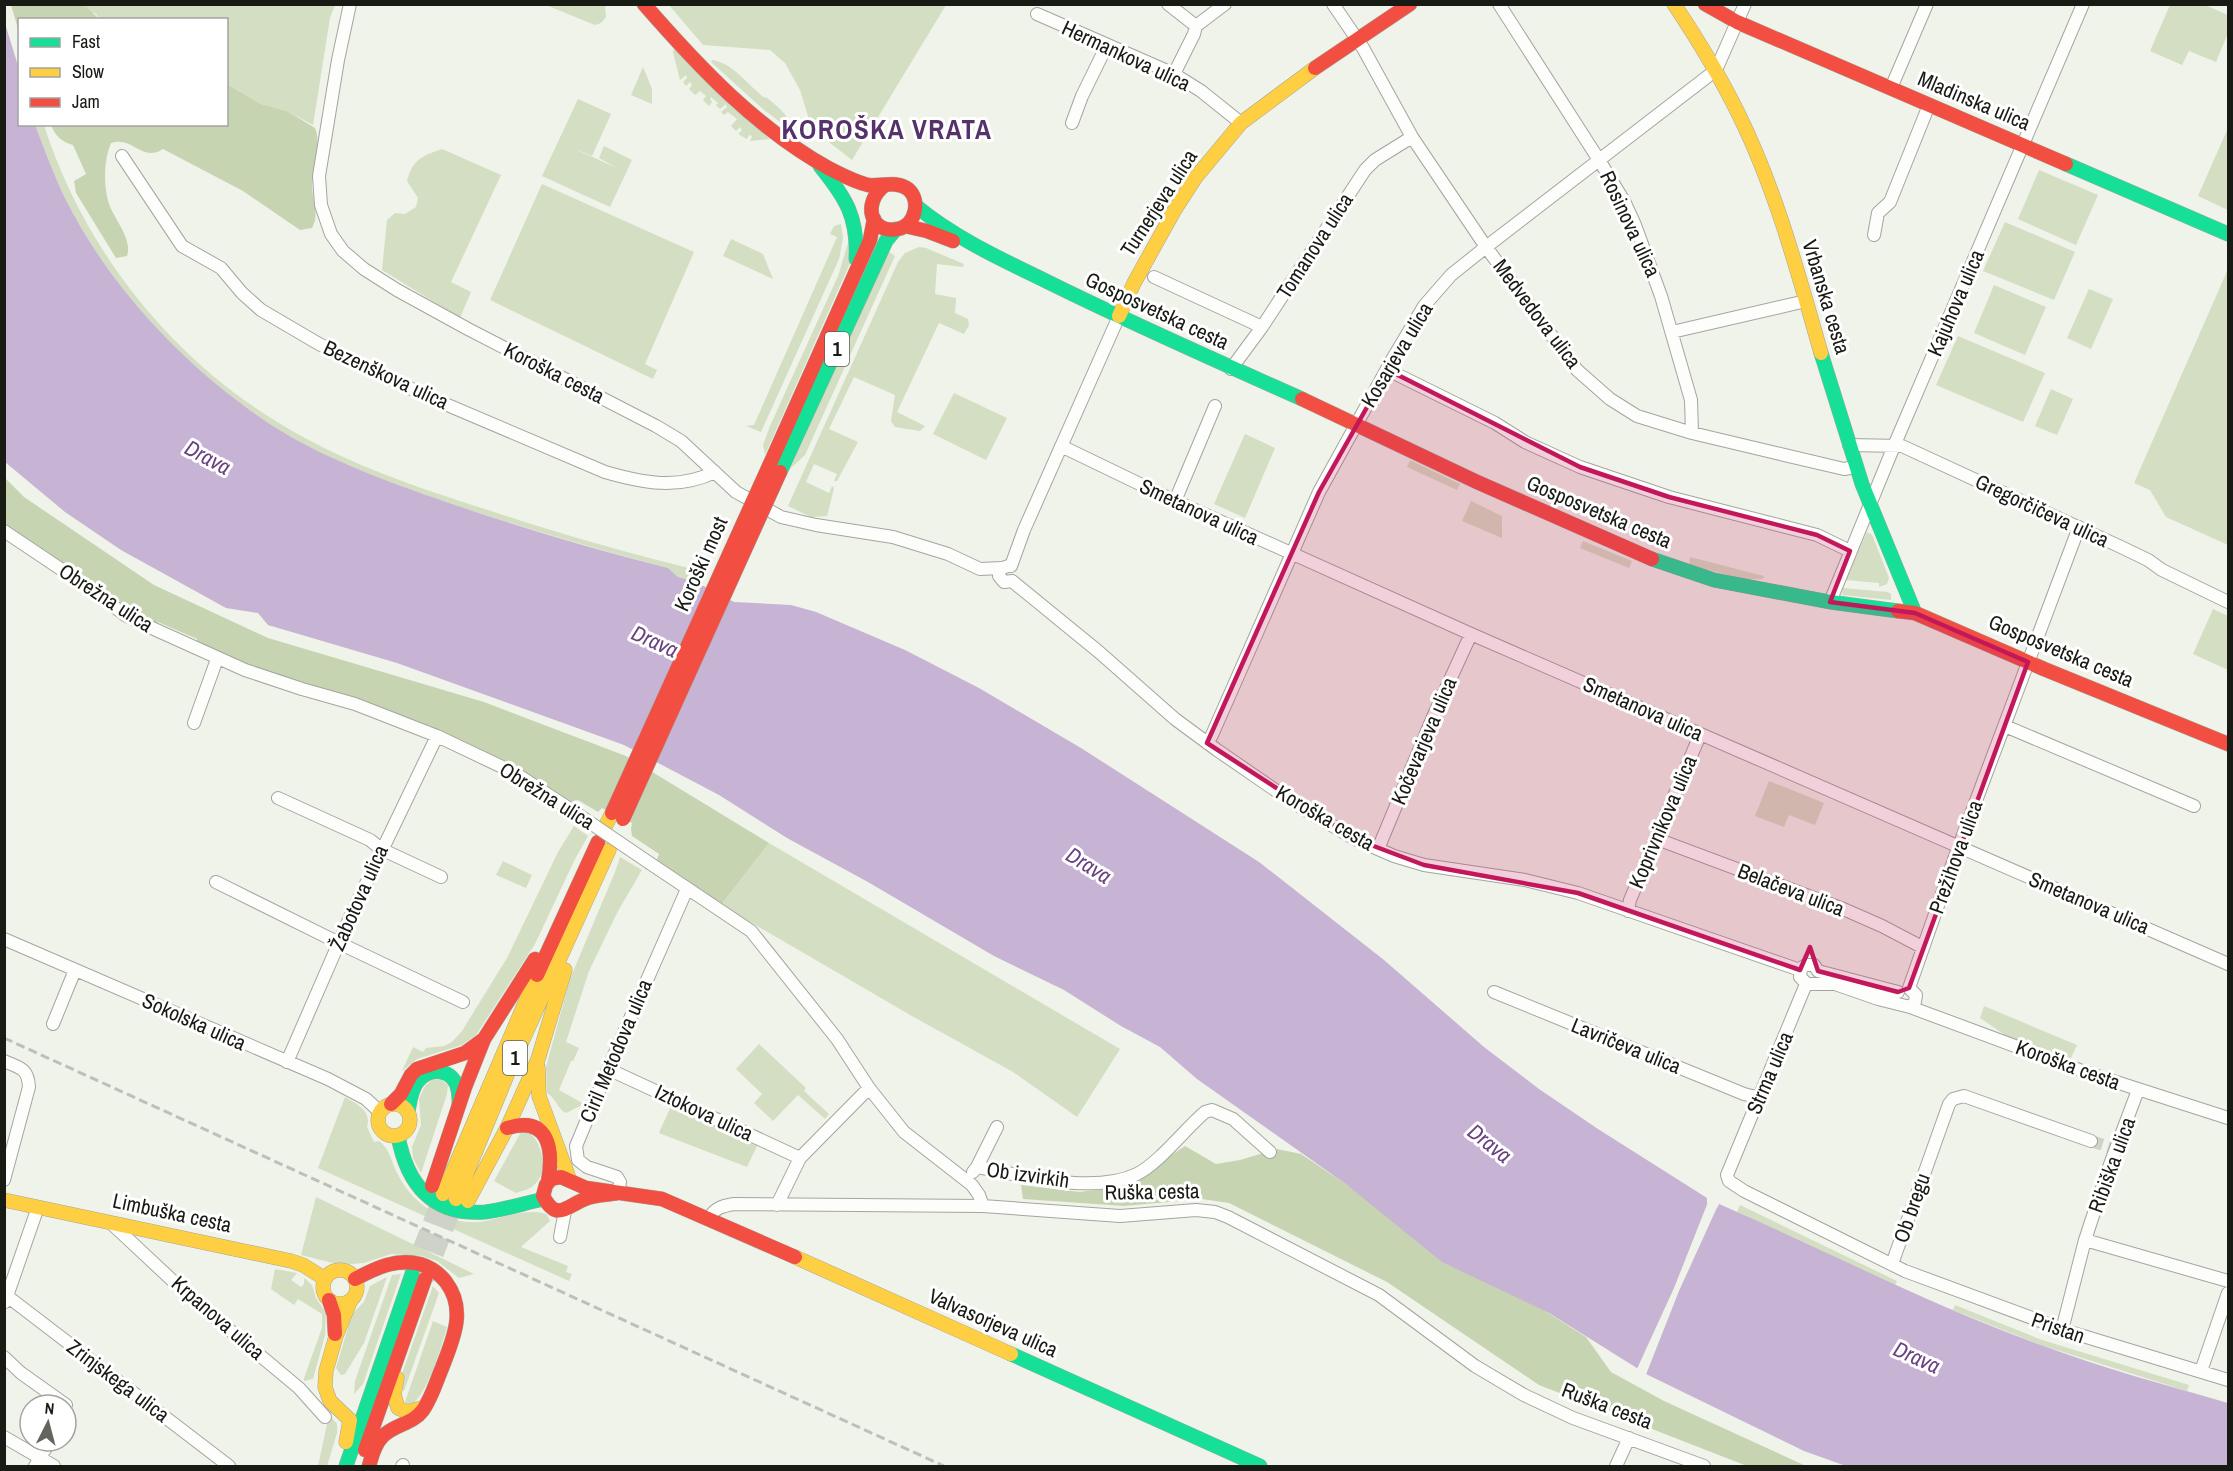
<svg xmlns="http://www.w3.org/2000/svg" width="2233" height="1471" font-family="'Archivo Narrow',sans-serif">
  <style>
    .green { fill: #d4dec2 }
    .forest { fill: #c7d4b2 }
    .water { fill: #c7b3d3 }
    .pier { fill: #eff3e9 }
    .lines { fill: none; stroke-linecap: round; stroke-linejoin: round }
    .street-tunnel { stroke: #cfd2c9; stroke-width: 12; stroke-dasharray: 12 6; stroke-linecap: butt }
    .primary-tunnel { stroke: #cfd2c9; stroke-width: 18; stroke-dasharray: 18 9; stroke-linecap: butt }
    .street-casing { stroke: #a3a69f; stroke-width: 14 }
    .fast-casing { stroke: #a3a69f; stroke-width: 15 }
    .slow-casing { stroke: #a3a69f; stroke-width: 15 }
    .jam-casing { stroke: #a3a69f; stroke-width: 15 }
    .street { stroke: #fdfdfc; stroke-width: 12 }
    .fast { stroke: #16e098; stroke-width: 14 }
    .slow { stroke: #ffcf43; stroke-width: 14 }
    .jam { stroke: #f24e42; stroke-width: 14 }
    .rail { stroke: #bebfbc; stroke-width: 3; stroke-dasharray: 9 4.5; stroke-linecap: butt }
    .street-bridge-casing { stroke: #a3a69f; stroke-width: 14; stroke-linecap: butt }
    .jam-bridge-casing { stroke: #a3a69f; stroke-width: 15; stroke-linecap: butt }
    .street-bridge { stroke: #fdfdfc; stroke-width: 12 }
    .jam-bridge { stroke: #f24e42; stroke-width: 14 }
    .marked { fill: #c2185b; fill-opacity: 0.2; stroke: #c2185b; stroke-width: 4.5; stroke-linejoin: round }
    .labels { text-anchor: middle; stroke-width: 6; stroke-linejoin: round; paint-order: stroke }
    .shield { fill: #fff; stroke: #5d5f5a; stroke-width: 1.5 }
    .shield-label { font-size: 20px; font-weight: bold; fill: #181a14 }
    .street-label { font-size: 21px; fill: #181a14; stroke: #fff }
    .water-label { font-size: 22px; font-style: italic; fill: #694280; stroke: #fff }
    .district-label { font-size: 27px; font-weight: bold; letter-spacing: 1.5px; fill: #55326a; stroke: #fff }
  </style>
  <rect width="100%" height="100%" fill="#eff3e9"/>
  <path class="green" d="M80 5H335L330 18 313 125 287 111 261 104 227 84 226 20 99 19 96 14Z
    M546 5H605L606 17 601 23 595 25Z
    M669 5H946L852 160 812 129 800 90 785 63 770 50 703 45Z
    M2170 5H2205L2228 15V33L2216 62 2189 51 2182 65 2150 51Z
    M674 48 770 139 750 141 752 136 749 135 747 139 738 134 742 130 740 127 736 131 731 126 737 119 728 112 724 115 721 112 727 107 726 104 720 109 716 105 718 103 711 97 710 99 712 102 709 106 703 100 706 96 700 91 695 95 689 89 692 85 690 82 686 86 683 82 687 78 686 75 680 80 673 52Z
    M712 60C734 63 748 86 765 98L766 97C778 107 791 117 795 133L764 110 711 62Z
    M643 67 652 89V104L631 95Z
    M578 99 611 114 592 156 568 146 617 168 599 158 604 146 632 160 610 207 542 176Z
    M35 125H44C84 251 174 363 289 429 352 466 422 489 491 511 560 534 630 554 701 571L696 582 678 577 668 568C599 550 531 530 463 508 394 485 321 459 261 418 182 363 110 287 66 200 54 176 45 150 35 125Z
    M2228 128V210L2198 196Z
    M442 149 501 175 451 282 471 292 460 318 382 270 387 220 395 213 405 214 416 207 418 198 407 181C413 159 422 156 442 149Z
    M2039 170 2098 195 2076 245 2018 219Z
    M542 184 694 252 645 364 657 370 653 379 490 300Z
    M2005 222 2075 252 2054 300 1983 271Z
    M841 224 843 238 839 259 761 432 746 426 754 425 837 237 830 234 834 226Z
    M731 239 763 254 773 279 723 256Z
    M848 243 850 263 765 455 763 445 770 426 838 276Z
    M919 247 926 248 964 264 963 267 937 264 935 294 956 298 955 313 968 319 969 325 964 334 939 323 897 412 925 426 920 431 895 427 891 421 895 395 854 377 829 429 858 442 837 481H834L837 474 814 464 806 482 829 493 832 486 834 488 827 516 811 517 788 506 898 262 905 253Z
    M888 251 895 256 805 455 790 469Z
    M2228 269V545L2166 517 2150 490 2134 483Z
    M1994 285 2046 307 2025 355 1974 333Z
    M2089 289 2113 299 2091 349 2067 338Z
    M1958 336 2045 373 2023 422 1936 385Z
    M2051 389 2073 399 2057 435 2035 426Z
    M954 393 1007 418 986 460 933 434Z
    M1245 434 1275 448 1245 518 1214 504Z
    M1410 460 1460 484 1457 490 1407 467Z
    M1471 501 1502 516V538L1462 521Z
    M1867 532 1871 534 1873 537 1889 578 1887 584 1879 587V583L1846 580Z
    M1583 541 1632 561 1629 568 1580 548Z
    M1690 557 1764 576 1763 579H1743L1689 565Z
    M1843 588 1888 592 1891 594V600L1842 595Z
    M2213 609 2228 616V670L2193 654Z
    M1769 781 1824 803 1815 825 1789 815 1784 827 1755 816Z
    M574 826 588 836 575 859 535 944 476 1035 462 1045 417 1059 402 1071 413 1047 423 1052 426 1048 444 1046 452 1042 462 1031 507 958 558 852Z
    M769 843 1120 1049 1077 1117 1013 1072 912 1016 721 905Z
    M620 857 642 870 618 911 589 971 566 1042 579 1048 573 1061H571L559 1090 584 1104 566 1113C558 1110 556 1098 547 1093L546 1067 570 979 615 872Z
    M503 861 532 875 526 888 496 875Z
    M1984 1006 2077 1045 2070 1060 2005 1035 1980 1018Z
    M759 1044 806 1088 804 1091 829 1114 825 1119 798 1095 773 1121 754 1103 762 1094 736 1069Z
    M441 1079 448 1085 447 1094 421 1173 413 1158 412 1147 421 1125 419 1099 425 1086 432 1080Z
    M345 1097C357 1104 372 1111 367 1127L374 1142 379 1141C390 1149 391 1161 397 1173 405 1190 421 1207 439 1215 452 1220 465 1223 479 1222 497 1220 532 1206 547 1215L550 1221 521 1247 568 1266 566 1272 572 1274 569 1281 318 1168Z
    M671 1106 757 1146 747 1167 659 1133Z
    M521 1132H529C543 1144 549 1172 534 1185 529 1190 521 1191 516 1193L494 1181Z
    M316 1197 474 1274 459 1278 437 1261 422 1256 391 1254 364 1263 352 1264 333 1263 301 1255Z
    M1740 1205 1897 1281 1895 1286 1737 1212Z
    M275 1269 297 1273 291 1280 301 1287 304 1284V1278L312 1285 316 1298 326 1313 325 1335 313 1379 304 1381V1378L322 1328V1314L298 1299 294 1305 271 1289Z
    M401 1274 363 1384 354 1394 355 1381 392 1275Z
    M387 1277 364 1343 345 1374 341 1375 336 1368 352 1314 364 1302 370 1286Z
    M433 1286 439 1293 404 1391 398 1385Z
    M1955 1305 2042 1340 2189 1385 2187 1391 2041 1345 1953 1310Z
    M433 1321 447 1327C442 1345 427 1396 411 1405L405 1402Z
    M329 1415 337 1424V1433L327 1466H318Z"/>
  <path class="forest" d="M11 5H80L87 7 99 19 20 20 19 32Z
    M227 84 261 104 287 111 315 128C322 142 312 170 312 185 312 200 320 214 312 228L300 230 243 191 163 149C141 163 134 136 111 143 104 160 103 185 109 204 114 219 133 239 127 256L116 258 76 193 74 181 86 174 73 145C62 142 55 136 51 125L226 124Z
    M4 477 24 497 154 585 268 638 484 702 626 756 769 843 721 905 660 864 657 859 659 854 632 836 631 829 632 823 602 808 598 812 578 800 570 802C504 752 428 728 351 702 299 684 248 664 196 645L197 639 158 622 153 625 140 619 5 528Z
    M1185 1146 1216 1164 1240 1160 1277 1149 1301 1154 1347 1185 1586 1337 1611 1372 1664 1401 1806 1466H1747L1539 1385 1387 1282 1229 1203 1202 1199 1124 1206 1023 1199 1021 1185 1080 1192 1127 1185Z"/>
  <path class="water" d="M4 20 19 69 20 124 35 125C45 150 54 176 66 200 110 287 182 363 261 418 316 456 383 480 446 502 519 527 593 549 668 568L678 577 696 582 734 602 791 605 816 612 905 650 979 688 1081 748 1259 862 1384 960 1484 1047 1539 1089 1598 1129 1707 1198V1203L1717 1208 1719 1204C1827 1251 1930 1305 2041 1345 2102 1368 2166 1385 2228 1403V1466H1846L1804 1451 1648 1375 1549 1313 1442 1262 1347 1185 1197 1079 1160 1047 1121 1026 1064 990 994 956 868 882 787 838 719 795 624 745 397 663 268 625 258 613 226 608 121 550 65 512 5 462Z"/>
  <path class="pier" d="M1710 1197V1201L1716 1204 1720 1201 1679 1291 1645 1377 1636 1371 1674 1288Z"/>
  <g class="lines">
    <path class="street-tunnel" d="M2091 1141 2113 1148"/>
    <path class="primary-tunnel" d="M412 1274 443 1194
      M425 1279 456 1199"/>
    <defs>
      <path id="street" d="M350 4 338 60 319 176 321 205 331 234 343 251 364 269 397 290 468 329 656 426 681 441 736 492 781 517 816 525 893 537 948 554 980 569 1002 568
        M1168 4 1196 26
        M1333 4 1363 48 1412 137 1486 247 1577 370 1610 399 1637 416 1692 433 1776 453 1844 469 1856 467
        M1499 4 1599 160 1624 201 1635 225 1661 296 1691 400 1692 433
        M1037 14 1174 74 1201 91 1241 123
        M1174 74 1194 34 1196 26 1225 4
        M1891 88 1927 4
        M1072 123 1082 96 1107 45
        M122 156 182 246 221 268 242 293 261 310 319 344 424 395 605 472C643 483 678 490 715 472
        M1874 235 1878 213 1890 202 1929 105
        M1154 277 1262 327
        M1672 332 1806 301
        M1231 369 1262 327 1365 170 1375 160 1412 137
        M1388 370 1495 423 1525 442 1580 467 1669 497 1817 535 1850 551
        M1849 445 1902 446 2121 547 2148 560 2162 570 2228 602
        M1061 446 1175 501 1471 634 2228 964
        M1175 501 1215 406
        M4 531 89 588 125 615 143 624 245 670 302 689 355 704 437 736 515 773 570 809
        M1008 566 1000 569 999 576 1004 582 1012 581
        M1011 566 1024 530 1119 316
        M1012 581 1099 652 1175 719 1217 750 1294 803 1355 839 1394 856 1424 865 1525 880 1578 893 1800 970
        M1830 602 1894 446 2083 4
        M194 723 217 659
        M2005 726 2194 806
        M1207 743 1212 735 1319 492 1393 358 1424 306 1451 275 1486 247 1716 70 1745 4
        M278 798 370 840 381 849 441 877
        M1657 839 1841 908 1882 926 1922 947
        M1378 849 1433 717 1471 634
        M651 864 751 931 837 1039 869 1088 904 1132 972 1185 979 1195 983 1206
        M216 882 339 943 463 1002
        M1628 911 1630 900 1700 735
        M4 939 328 1079 366 1099 380 1112
        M1818 971 1814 965H1806L1801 968 1800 977 1807 984H1835L1878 999 1910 1007 2085 1072 2228 1118
        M1818 971 1898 992
        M1806 984 1727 1175 1729 1181 1744 1191 1905 1271 2070 1332 2228 1380
        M1909 988 1956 854 2079 527
        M1909 988 1916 995 1915 1002 1910 1007
        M1494 992 1744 1094 1760 1098
        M53 1024 75 970
        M4 1061C20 1068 28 1068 29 1087L4 1180
        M287 1062 351 915 437 736
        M608 1069 800 1158
        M977 1167C1022 1175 1093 1195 1137 1174 1159 1163 1185 1129 1205 1112L1212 1110 1233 1119 1270 1152
        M973 1172 977 1167 997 1127
        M618 1193 620 1182 617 1177 587 1167 578 1160 576 1146 608 1069 687 889
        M777 1205 800 1158 869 1088
        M709 1218C715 1208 722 1206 734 1204L983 1206 1120 1216 1196 1210 1215 1212 1228 1217 1379 1295 1475 1366 1524 1395 1573 1418 1704 1466
        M113 1225 189 1296 299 1388 325 1417
        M560 1237 565 1211
        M2085 1240 2228 1281
        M1892 1264 1949 1104 1953 1099 1964 1096 2091 1141
        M7 1296 229 1466
        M5 1302 38 1207
        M2062 1330 2085 1240 2109 1167 2138 1090
        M4 1357 21 1373 66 1405
        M2201 1371 2228 1293
        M4 1437 54 1466
        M35 1466 50 1441
        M402 1466 403 1465
        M1616 1466 1629 1438"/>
      <path id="fast" d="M2066 164 2228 234
        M820 166C846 198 858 217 856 259
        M916 206C956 239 1003 260 1050 283 1133 324 1217 361 1302 399
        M1821 353 1862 484 1915 613
        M780 472 886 241 896 229
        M1652 559 1714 580 1830 602 1898 611
        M408 1112C410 1101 411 1089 418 1081 431 1066 454 1069 458 1090 459 1094 459 1099 459 1104
        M398 1136C407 1184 432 1216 485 1212 505 1210 524 1203 544 1199
        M1011 1354 1260 1466
        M346 1466 412 1274"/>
      <path id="slow" d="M1674 4C1698 40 1720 76 1739 115 1776 190 1798 273 1821 353
        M1119 316 1134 283 1174 211 1196 177 1241 123 1315 68
        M606 825 612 813
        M538 1067 539 1096 569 1178
        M378 1120a16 16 0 1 1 32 0a16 16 0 1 1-32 0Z
        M443 1194 537 975
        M456 1199 510 1068 609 850
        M4 1200 291 1261 303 1265 325 1279
        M468 1201 507 1128 538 1059 565 970
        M795 1257 1011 1354
        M323 1287a17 17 0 1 1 34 0a17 17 0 1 1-34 0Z
        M397 1378 394 1395 398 1408 408 1412 425 1407
        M346 1442 350 1420 330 1401 325 1387 326 1371 336 1336 350 1302"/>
      <path id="jam" d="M644 4C698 66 757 129 830 169 842 175 855 182 868 185 881 187 896 180 908 189 921 200 916 225 898 229 871 235 861 203 885 185
        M1705 4 1737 22 2066 164
        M1315 68 1410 4
        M905 226 927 231 953 241
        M1302 399 1477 482 1652 559
        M770 464 870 240 874 219
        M1898 611 1915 613 2044 669 2228 744
        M537 975 598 842
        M391 1104 401 1094 411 1075 417 1069 465 1053 484 1039
        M507 1128C549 1115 554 1149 548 1182
        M432 1186 465 1087 484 1039 535 959
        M618 1193C608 1195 595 1195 585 1199 565 1207 557 1222 543 1196L546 1185 551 1179 561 1177 586 1188 662 1199 795 1257
        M355 1279C376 1268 396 1258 420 1264 430 1267 439 1273 446 1282 467 1310 453 1339 442 1368 436 1382 432 1397 423 1410 412 1425 394 1424 382 1437 374 1445 372 1456 369 1466
        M329 1300 334 1315 335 1334
        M365 1450 425 1279"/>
    </defs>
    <use href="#street" class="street-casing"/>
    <use href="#fast" class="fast-casing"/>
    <use href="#slow" class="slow-casing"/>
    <use href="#jam" class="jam-casing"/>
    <use href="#street" class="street"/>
    <use href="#fast" class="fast"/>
    <use href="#slow" class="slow"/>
    <use href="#jam" class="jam"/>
    <path class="rail" d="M4 1038 944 1466"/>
    <defs>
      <path id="street-bridge" d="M570 809 651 864"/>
      <path id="jam-bridge" d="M612 813 770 464
        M623 819 780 472"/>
    </defs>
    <use href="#street-bridge" class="street-bridge-casing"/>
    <use href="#jam-bridge" class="jam-bridge-casing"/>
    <use href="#street-bridge" class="street-bridge"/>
    <use href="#jam-bridge" class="jam-bridge"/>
  </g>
  <path class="marked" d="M1388 370 1580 467 1669 497 1817 535 1850 551 1830 602 1915 613 2028 662 1909 988 1898 992 1818 971 1810 947 1800 970 1578 893 1424 865 1355 839 1207 743 1319 492Z"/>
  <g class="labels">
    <g class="shield">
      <rect x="825" y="332" width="24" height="34" rx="4.5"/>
      <rect x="503" y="1041" width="24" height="34" rx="4.5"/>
    </g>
    <g class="shield-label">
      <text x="837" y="356">1</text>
      <text x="515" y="1065">1</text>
    </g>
    <g class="street-label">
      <text transform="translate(1126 56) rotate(25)" y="7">Hermankova ulica</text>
      <text transform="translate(1974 101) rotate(23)" y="7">Mladinska ulica</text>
      <text transform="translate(1159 203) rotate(-57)" y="7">Turnerjeva ulica</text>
      <text transform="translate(1630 224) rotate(65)" y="7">Rosinova ulica</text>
      <text transform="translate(1315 246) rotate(-57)" y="7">Tomanova ulica</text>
      <text transform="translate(1826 297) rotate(73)" y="7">Vrbanska cesta</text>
      <text transform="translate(1956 303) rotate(-67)" y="7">Kajuhova ulica</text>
      <text transform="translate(1157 311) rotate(25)" y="7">Gosposvetska cesta</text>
      <text transform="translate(1537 314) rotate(53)" y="7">Medvedova ulica</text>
      <text transform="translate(1397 355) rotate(-59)" y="7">Kosarjeva ulica</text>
      <text transform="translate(554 373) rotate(27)" y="7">Koroška cesta</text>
      <text transform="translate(386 375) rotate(25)" y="7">Bezenškova ulica</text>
      <text transform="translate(2042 511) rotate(25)" y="7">Gregorčičeva ulica</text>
      <text transform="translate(1199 512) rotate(25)" y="7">Smetanova ulica</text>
      <text transform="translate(1599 512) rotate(23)" y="7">Gosposvetska cesta</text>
      <text transform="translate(701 564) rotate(-66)" y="7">Koroški most</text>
      <text transform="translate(106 598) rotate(33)" y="7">Obrežna ulica</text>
      <text transform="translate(2061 651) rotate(23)" y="7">Gosposvetska cesta</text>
      <text transform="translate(1643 709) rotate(24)" y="7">Smetanova ulica</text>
      <text transform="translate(1424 741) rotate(-67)" y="7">Kočevarjeva ulica</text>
      <text transform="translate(547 796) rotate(32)" y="7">Obrežna ulica</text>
      <text transform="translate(1325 818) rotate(30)" y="7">Koroška cesta</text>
      <text transform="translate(1663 822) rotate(-67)" y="7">Koprivnikova ulica</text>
      <text transform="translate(1956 857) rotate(-70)" y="7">Prežihova ulica</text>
      <text transform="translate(1791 890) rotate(21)" y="7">Belačeva ulica</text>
      <text transform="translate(359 898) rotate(-66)" y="7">Žabotova ulica</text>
      <text transform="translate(2089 903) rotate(23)" y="7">Smetanova ulica</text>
      <text transform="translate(194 1022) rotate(24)" y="7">Sokolska ulica</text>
      <text transform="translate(1626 1046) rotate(22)" y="7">Lavričeva ulica</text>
      <text transform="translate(616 1051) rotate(-67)" y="7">Ciril Metodova ulica</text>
      <text transform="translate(2068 1065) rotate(20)" y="7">Koroška cesta</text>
      <text transform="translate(1770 1073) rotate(-67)" y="7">Strma ulica</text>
      <text transform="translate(704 1113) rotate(25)" y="7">Iztokova ulica</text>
      <text transform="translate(2112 1165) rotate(-70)" y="7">Ribiška ulica</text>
      <text transform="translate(1028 1175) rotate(8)" y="7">Ob izvirkih</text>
      <text transform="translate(1152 1192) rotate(-1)" y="7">Ruška cesta</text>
      <text transform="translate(1912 1208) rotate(-71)" y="7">Ob bregu</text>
      <text transform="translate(172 1213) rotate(12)" y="7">Limbuška cesta</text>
      <text transform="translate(218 1318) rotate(41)" y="7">Krpanova ulica</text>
      <text transform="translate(993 1323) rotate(24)" y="7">Valvasorjeva ulica</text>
      <text transform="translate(2058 1328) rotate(19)" y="7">Pristan</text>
      <text transform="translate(118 1381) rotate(37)" y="7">Zrinjskega ulica</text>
      <text transform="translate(1607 1406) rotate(21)" y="7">Ruška cesta</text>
    </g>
    <g class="water-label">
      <text transform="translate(208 457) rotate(28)" y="8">Drava</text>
      <text transform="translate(655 641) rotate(24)" y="8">Drava</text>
      <text transform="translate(1089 865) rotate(32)" y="8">Drava</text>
      <text transform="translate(1490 1143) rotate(38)" y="8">Drava</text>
      <text transform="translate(1917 1357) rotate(24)" y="8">Drava</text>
    </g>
    <g class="district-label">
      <text x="887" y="139">KOROŠKA VRATA</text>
    </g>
  </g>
  <rect width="2233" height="1471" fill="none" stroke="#181a14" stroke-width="12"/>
  <rect x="18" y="18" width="210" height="108" fill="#ffffff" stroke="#a3a3a1" stroke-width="1.5"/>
  <rect x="30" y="38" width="30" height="9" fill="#16e098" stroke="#a3a3a1" stroke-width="1.5"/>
  <text x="72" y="48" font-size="18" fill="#181a14">Fast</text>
  <rect x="30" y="68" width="30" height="9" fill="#ffcf43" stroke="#a3a3a1" stroke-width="1.5"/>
  <text x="72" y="78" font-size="18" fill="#181a14">Slow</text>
  <rect x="30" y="98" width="30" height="9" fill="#f24e42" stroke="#a3a3a1" stroke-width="1.5"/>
  <text x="72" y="108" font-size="18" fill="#181a14">Jam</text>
  <g transform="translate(48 1423) rotate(6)"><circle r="28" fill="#ffffff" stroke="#a3a3a1" stroke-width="1.5"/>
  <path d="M0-4.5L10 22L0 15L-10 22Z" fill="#63665f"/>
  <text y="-9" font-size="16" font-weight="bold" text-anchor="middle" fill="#181a14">N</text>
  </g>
</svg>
